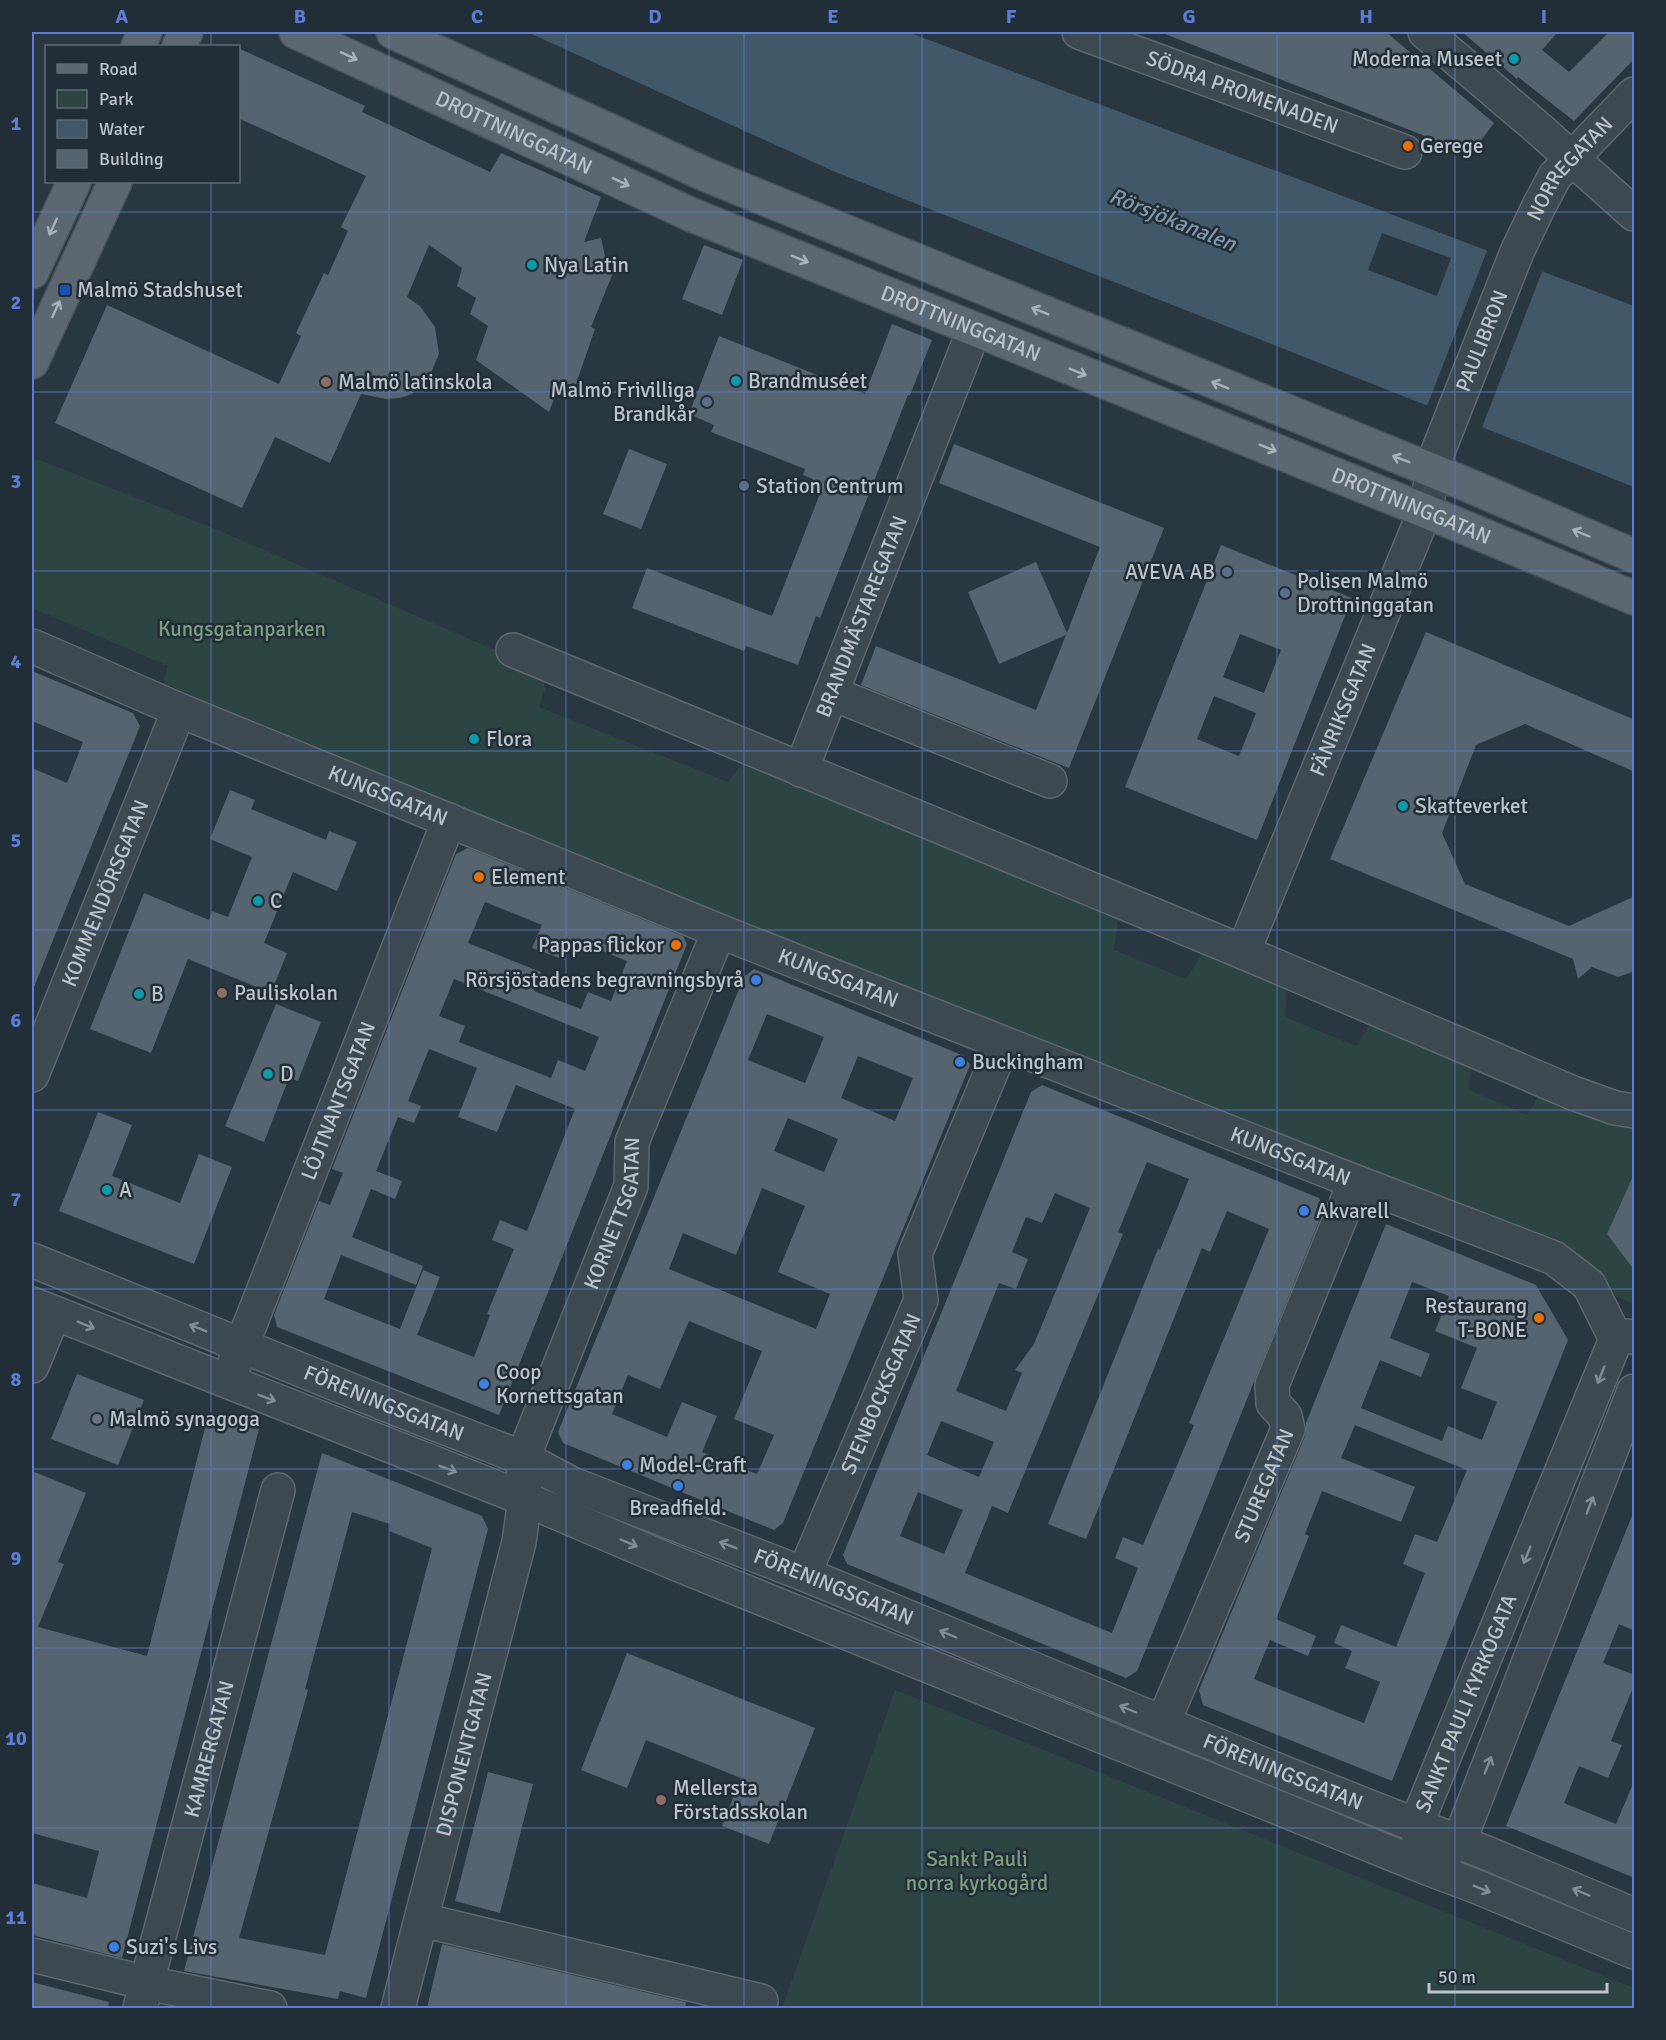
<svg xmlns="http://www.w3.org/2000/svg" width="1666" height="2040" font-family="Signika,sans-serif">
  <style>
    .green { fill: #2c4442 }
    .water { fill: #415869 }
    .pier { fill: #293741 }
    .building { fill: #55646e; fill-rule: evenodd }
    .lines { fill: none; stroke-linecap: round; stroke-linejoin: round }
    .minor-casing { stroke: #5c676f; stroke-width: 36 }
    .major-casing { stroke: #47525b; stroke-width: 36 }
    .minor { stroke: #3d4951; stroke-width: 33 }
    .major { stroke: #5c6871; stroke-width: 33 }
    .oneway { stroke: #a8b2b9 }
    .oneway2 { stroke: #828d94 }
    .grid { fill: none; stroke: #5c7dd3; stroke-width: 1.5; stroke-opacity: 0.55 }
    .culture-dot { fill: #0f9aa8; stroke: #222e37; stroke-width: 2 }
    .food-dot { fill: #e8710a; stroke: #222e37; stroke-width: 2 }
    .transit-dot { fill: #1a4fb4; stroke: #222e37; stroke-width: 2 }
    .education-dot { fill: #8d6e63; stroke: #222e37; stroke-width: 2 }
    .service-dot { fill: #5c6f8a; stroke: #222e37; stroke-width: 2 }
    .shop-dot { fill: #3f7fe0; stroke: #222e37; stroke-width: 2 }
    .worship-dot { fill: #6b7280; stroke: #222e37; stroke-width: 2 }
    .labels { text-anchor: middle; stroke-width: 5; stroke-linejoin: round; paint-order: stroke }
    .poi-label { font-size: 21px; fill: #bbc4cb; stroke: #222e37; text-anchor: start }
    .street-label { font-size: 21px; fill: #bbc4cb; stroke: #222e37 }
    .park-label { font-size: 21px; fill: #7b9f7d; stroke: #222e37 }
    .water-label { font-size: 22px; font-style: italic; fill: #7e98ab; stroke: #222e37 }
    .neatline { fill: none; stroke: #5c7dd3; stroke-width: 2 }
    .grid-label { font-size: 20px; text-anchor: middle; font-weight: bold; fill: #5c7dd3 }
  </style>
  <rect width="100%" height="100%" fill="#293741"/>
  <path class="green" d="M37 459 218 530 541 670 545 689 539 707 728 782 748 755 1120 908 1114 950 1186 979 1208 945 1287 984 1285 1017 1356 1046 1372 1022 1472 1058 1469 1090 1527 1115 1544 1087 1634 1116V1304L951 1014 163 683 168 666 32 608V469Z
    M895 1690 1634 1988V2008H782Z"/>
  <path class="water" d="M527 32H908L1634 306V487L833 171Z"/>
  <path class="pier" d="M1382 233 1451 258 1437 296 1368 270Z
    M1488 248 1543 269 1481 430 1426 409Z"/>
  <path class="building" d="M1160 32H1386L1494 123 1471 154Z
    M1462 32H1558L1542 50 1569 72 1609 32H1635V58L1574 121 1518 77 1517 79Z
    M238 48 365 106 362 112 490 172 501 153 601 197 584 242 601 238 607 265 615 268 591 327 595 329 575 387 561 381 549 412 476 360 488 326 470 314 476 298 457 286 462 268 429 245 407 297 420 306 435 327 439 354 430 375 422 385 412 394 400 398 386 399 361 394 330 463 275 437 242 508 55 423 107 305 279 384 301 336 296 333 324 273 328 275 348 231 341 227 366 176 238 118Z
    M704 245 743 260 722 315 682 299Z
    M892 324 932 340 910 395H908L820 618 816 616 798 665 746 646 744 651 632 608 647 568 772 616 821 491 810 487 813 479 803 475 805 469 711 432 714 425 689 414 719 336 865 394Z
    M954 444 1164 528 1069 768 861 685 876 646 1036 710 1066 635 999 664 968 592 1036 562 1067 633 1100 547 939 483Z
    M629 449 667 464 641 529 603 514Z
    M1221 545 1352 598 1257 840 1125 787ZM1240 634 1281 650 1264 693 1223 677ZM1214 696 1256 713 1239 756 1197 739Z
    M1426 632 1635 720V772L1525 724 1476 745 1442 833 1465 884 1569 926 1635 896V971L1618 977 1592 967 1578 979 1573 959 1330 859Z
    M32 671 133 713 140 726 32 992V768L67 783 83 742 32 721Z
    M230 790 255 800 251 809 326 840 329 831 357 842 337 891 293 872 264 943 287 953 271 993 188 959 151 1053 90 1029 144 893 209 920 212 911 228 917 252 857 210 839Z
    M468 848 683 936 687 944 499 1415 277 1327 274 1315 319 1201 330 1205 343 1173 332 1169 456 854ZM485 902 542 925 532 948 565 960 573 939 627 961 611 1001 588 992 581 1009 534 991 541 972 468 943ZM454 979 599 1037 585 1071 558 1060 551 1078 459 1042 465 1026 439 1016ZM429 1049 477 1068 458 1117 497 1132 516 1085 575 1109 527 1231 500 1220 492 1240 514 1249 487 1314 490 1315 474 1357 417 1335 440 1277 423 1270 400 1329 324 1299 341 1255 416 1285 423 1266 352 1237 371 1189 395 1199 402 1181 376 1171 398 1117 414 1123 421 1106 408 1101Z
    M754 969 964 1056 970 1065 783 1523 774 1530 563 1443 558 1432 744 977ZM767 1014 824 1037 805 1083 748 1060ZM858 1056 913 1078 895 1121 841 1098ZM788 1118 838 1139 824 1172 774 1151ZM762 1188 805 1206 778 1272 830 1294 816 1329 669 1269 683 1233 736 1255ZM689 1321 762 1351 734 1419 774 1435 757 1474 702 1452 717 1416 682 1402 667 1437 612 1414 628 1375 660 1389Z
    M276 1004 321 1022 298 1081 289 1078 264 1142 225 1126Z
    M1042 1085 1319 1198 1324 1209 1137 1671 1126 1678 847 1564 843 1555 1031 1092ZM1147 1162 1189 1179 1160 1250 1158 1249 1048 1524 1086 1539 1202 1248 1210 1252 1227 1211 1269 1229 1189 1423 1194 1425 1143 1545 1123 1537 1115 1558 1138 1568 1112 1633 965 1573 992 1506 1008 1513 1123 1234 1118 1232ZM1055 1193 1090 1208 1034 1344 1015 1370 1022 1373 1006 1411 956 1391 999 1283 1016 1289 1028 1259 1012 1252 1026 1217 1042 1223ZM941 1421 994 1442 979 1477 927 1455ZM918 1492 963 1510 944 1554 900 1536Z
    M98 1112 132 1125 112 1176 180 1203 199 1154 232 1167 194 1264 59 1211Z
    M1635 1172V1271L1607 1234Z
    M1386 1224 1536 1285 1568 1340 1392 1781 1203 1705 1199 1690 1305 1436 1306 1423ZM1412 1282 1449 1296 1435 1331 1477 1348 1461 1388 1497 1402 1482 1440 1448 1426 1442 1441 1361 1408 1380 1360 1421 1377 1430 1354 1390 1338ZM1355 1425 1467 1470 1437 1542 1415 1534 1403 1564 1425 1573 1396 1647 1341 1625 1334 1643 1352 1651 1345 1668 1380 1682 1364 1723 1254 1679 1270 1640 1308 1656 1316 1636 1276 1619 1309 1536 1305 1534 1322 1491 1401 1522 1415 1487 1341 1458Z
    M77 1374 144 1400 118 1465 51 1439Z
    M208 1416 259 1429 122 1958 32 1935V1883L87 1898 99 1851 32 1833V1471L86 1493 58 1562 64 1564 38 1627 147 1656Z
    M322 1453 482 1516 488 1529 366 1998 340 1991 338 1999 184 1971ZM352 1512 390 1524 389 1531 432 1548 325 1955 239 1938 308 1690 305 1689Z
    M1634 1511 1635 1631 1619 1624 1603 1663 1635 1675V1683L1611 1741 1622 1745 1608 1778 1579 1766 1564 1803 1616 1824 1635 1779V1878L1506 1826Z
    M627 1653 815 1728 769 1844 722 1826 741 1778 646 1740 627 1788 581 1770Z
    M488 1772 533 1784 500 1913 455 1901Z
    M442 1944 686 2002 685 2008H427Z
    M32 1982 109 2002 108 2008H32Z"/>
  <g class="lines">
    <defs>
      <g id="minor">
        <path id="s1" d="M1079 32 1405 152"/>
        <path d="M1425 32 1538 128 1634 214"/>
        <path id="s2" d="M32 646 179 710 719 931 1343 1177 1554 1258 1589 1285 1616 1339"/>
        <path d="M513 650 1243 952 1573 1093 1615 1108 1634 1111"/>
        <path d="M831 693 1050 781"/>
        <path id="s3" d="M801 770 974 330"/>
        <path id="s4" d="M1243 952 1425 511 1437 454 1517 252 1539 206 1555 176 1634 94"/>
        <path id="s5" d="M32 1075 179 710"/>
        <path id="s6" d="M32 1260 397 1409 523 1458 572 1484 804 1574 1289 1775 1489 1854 1634 1915"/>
        <path d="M32 1304 525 1499 677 1564 1427 1868 1475 1886 1634 1952"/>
        <path id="s7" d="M234 1365 449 820"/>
        <path d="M32 1366 54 1313"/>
        <path id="s8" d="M804 1574 921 1300 915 1254 1003 1044"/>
        <path id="s9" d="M1163 1723 1288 1429 1285 1416 1273 1403 1272 1385 1355 1182"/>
        <path id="s10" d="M1421 1846 1416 1825 1616 1339 1625 1336 1634 1337"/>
        <path d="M1442 1856 1459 1842 1634 1391"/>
        <path d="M422 1920 761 2001"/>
        <path d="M32 1955 147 1983 270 2008"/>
        <path id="s11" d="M140 2008 278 1490"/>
        <path id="s12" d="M398 2008 519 1542 525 1499 523 1458 631 1186 632 1142 719 931"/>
      </g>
      <g id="major">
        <path id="s13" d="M296 32 692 215 1425 511 1634 598"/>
        <path d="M393 32 709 176 1463 483 1634 556"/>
        <path d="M138 46 145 32"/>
        <path d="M179 46 186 32"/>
        <path d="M32 272 74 182"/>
        <path d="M32 362 115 182"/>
      </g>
    </defs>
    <use href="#minor" class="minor-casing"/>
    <use href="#major" class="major-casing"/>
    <use href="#minor" class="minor"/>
    <use href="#major" class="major"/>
  </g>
  <defs><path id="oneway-shaft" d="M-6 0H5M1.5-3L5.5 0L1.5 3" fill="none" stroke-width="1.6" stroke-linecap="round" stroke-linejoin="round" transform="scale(1.5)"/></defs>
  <g class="oneway">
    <use href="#oneway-shaft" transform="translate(349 56) rotate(25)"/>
    <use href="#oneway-shaft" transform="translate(621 182) rotate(25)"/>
    <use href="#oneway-shaft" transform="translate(53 227) rotate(115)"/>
    <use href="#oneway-shaft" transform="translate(800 259) rotate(22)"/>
    <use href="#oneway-shaft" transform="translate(56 309) rotate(-65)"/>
    <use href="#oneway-shaft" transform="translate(1040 311) rotate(-158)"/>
    <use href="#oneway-shaft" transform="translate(1078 372) rotate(22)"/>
    <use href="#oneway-shaft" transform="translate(1220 385) rotate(-158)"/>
    <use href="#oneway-shaft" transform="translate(1268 448) rotate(22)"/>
    <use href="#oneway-shaft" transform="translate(1401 459) rotate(-159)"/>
    <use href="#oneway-shaft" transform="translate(1581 533) rotate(-157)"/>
  </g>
  <g class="oneway2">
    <use href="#oneway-shaft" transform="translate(86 1325) rotate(22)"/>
    <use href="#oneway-shaft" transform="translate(198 1328) rotate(-158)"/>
    <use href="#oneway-shaft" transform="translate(1601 1375) rotate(112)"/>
    <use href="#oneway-shaft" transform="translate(267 1398) rotate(21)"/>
    <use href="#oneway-shaft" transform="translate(448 1469) rotate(21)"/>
    <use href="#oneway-shaft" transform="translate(1590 1505) rotate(-69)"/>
    <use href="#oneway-shaft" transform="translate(629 1543) rotate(23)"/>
    <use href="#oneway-shaft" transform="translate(728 1545) rotate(-159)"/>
    <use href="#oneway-shaft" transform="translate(1527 1555) rotate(112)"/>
    <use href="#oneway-shaft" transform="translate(948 1634) rotate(-157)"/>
    <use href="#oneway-shaft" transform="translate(1128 1709) rotate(-157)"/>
    <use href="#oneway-shaft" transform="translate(1488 1765) rotate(-69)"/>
    <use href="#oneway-shaft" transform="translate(1482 1889) rotate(22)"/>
    <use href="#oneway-shaft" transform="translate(1581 1892) rotate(-157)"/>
  </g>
  <path class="grid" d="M211 32V46M389 32V2008M566 32V2008M744 32V2008M922 32V2008M1100 32V2008M1277 32V2008M1455 32V2008M211 182V2008M32 212H1634M32 392H1634M32 571H1634M32 751H1634M32 930H1634M32 1110H1634M32 1289H1634M32 1469H1634M32 1648H1634M32 1828H1634"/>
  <g class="culture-dot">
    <circle cx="1514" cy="59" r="6"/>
    <circle cx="532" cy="265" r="6"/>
    <circle cx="736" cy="381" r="6"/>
    <circle cx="474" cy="739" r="6"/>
    <circle cx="1403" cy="806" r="6"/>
    <circle cx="258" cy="901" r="6"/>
    <circle cx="139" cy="994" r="6"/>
    <circle cx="268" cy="1074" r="6"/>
    <circle cx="107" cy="1190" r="6"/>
  </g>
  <g class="food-dot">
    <circle cx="1408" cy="146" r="6"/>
    <circle cx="479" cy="877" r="6"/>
    <circle cx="676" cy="945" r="6"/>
    <circle cx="1539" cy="1318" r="6"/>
  </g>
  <rect class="transit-dot" x="59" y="284" width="12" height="12" rx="3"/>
  <g class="education-dot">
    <circle cx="326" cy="382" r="6"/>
    <circle cx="222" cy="993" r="6"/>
    <circle cx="661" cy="1800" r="6"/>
  </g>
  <g class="service-dot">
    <circle cx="707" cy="402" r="6"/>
    <circle cx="744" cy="486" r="6"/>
    <circle cx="1227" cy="572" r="6"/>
    <circle cx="1285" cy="593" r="6"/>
  </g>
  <g class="shop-dot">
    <circle cx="756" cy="980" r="6"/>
    <circle cx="960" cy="1062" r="6"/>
    <circle cx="1304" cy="1211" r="6"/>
    <circle cx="484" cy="1384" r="6"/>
    <circle cx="627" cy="1465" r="6"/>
    <circle cx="678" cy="1486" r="6"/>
    <circle cx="114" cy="1947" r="6"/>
  </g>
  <circle class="worship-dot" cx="97" cy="1419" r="6"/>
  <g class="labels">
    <g class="poi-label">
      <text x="1502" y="66" text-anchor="end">Moderna Museet</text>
      <text x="1420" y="153">Gerege</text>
      <text x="544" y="272">Nya Latin</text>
      <text x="77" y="297">Malmö Stadshuset</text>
      <text x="748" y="388">Brandmuséet</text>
      <text x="338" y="389">Malmö latinskola</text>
      <text x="695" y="397" text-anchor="end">Malmö Frivilliga<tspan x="695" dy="24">Brandkår</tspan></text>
      <text x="756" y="493">Station Centrum</text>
      <text x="1215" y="579" text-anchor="end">AVEVA AB</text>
      <text x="1297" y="588">Polisen Malmö<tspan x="1297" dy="24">Drottninggatan</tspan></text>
      <text x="486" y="746">Flora</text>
      <text x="1415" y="813">Skatteverket</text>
      <text x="491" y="884">Element</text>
      <text x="270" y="908">C</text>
      <text x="664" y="952" text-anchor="end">Pappas flickor</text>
      <text x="744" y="987" text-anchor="end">Rörsjöstadens begravningsbyrå</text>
      <text x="234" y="1000">Pauliskolan</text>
      <text x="151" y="1001">B</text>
      <text x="972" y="1069">Buckingham</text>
      <text x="280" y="1081">D</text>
      <text x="119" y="1197">A</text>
      <text x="1316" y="1218">Akvarell</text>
      <text x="1527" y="1313" text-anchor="end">Restaurang<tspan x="1527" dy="24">T-BONE</tspan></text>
      <text x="496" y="1379">Coop<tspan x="496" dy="24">Kornettsgatan</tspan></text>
      <text x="109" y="1426">Malmö synagoga</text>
      <text x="639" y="1472">Model-Craft</text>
      <text x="678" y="1515" text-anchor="middle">Breadfield.</text>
      <text x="673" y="1795">Mellersta<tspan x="673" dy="24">Förstadsskolan</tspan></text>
      <text x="126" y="1954">Suzi's Livs</text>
    </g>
    <g class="street-label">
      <text dy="7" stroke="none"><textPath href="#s1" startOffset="174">SÖDRA PROMENADEN</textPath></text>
      <text dy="7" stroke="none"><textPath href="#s13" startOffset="240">DROTTNINGGATAN</textPath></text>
      <text dy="7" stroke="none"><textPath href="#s4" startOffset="852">NORREGATAN</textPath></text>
      <text dy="7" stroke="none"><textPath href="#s13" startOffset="726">DROTTNINGGATAN</textPath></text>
      <text dy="7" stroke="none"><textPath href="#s4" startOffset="657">PAULIBRON</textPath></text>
      <text dy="7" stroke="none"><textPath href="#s13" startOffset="1212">DROTTNINGGATAN</textPath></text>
      <text dy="7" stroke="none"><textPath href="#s3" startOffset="165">BRANDMÄSTAREGATAN</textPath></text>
      <text dy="7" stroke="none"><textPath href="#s4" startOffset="262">FÄNRIKSGATAN</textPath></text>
      <text dy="7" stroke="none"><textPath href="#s2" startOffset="386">KUNGSGATAN</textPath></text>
      <text dy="7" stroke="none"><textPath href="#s5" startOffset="196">KOMMENDÖRSGATAN</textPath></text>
      <text dy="7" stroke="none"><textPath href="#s2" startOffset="872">KUNGSGATAN</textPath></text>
      <text dy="7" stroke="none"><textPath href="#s7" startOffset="284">LÖJTNANTSGATAN</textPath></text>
      <text dy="7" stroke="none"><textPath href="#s2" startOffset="1358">KUNGSGATAN</textPath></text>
      <text dy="7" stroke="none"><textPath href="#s12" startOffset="828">KORNETTSGATAN</textPath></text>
      <text dy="7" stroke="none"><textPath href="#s8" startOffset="196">STENBOCKSGATAN</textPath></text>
      <text dy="7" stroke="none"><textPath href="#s6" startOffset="380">FÖRENINGSGATAN</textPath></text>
      <text dy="7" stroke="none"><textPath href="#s9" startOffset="258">STUREGATAN</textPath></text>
      <text dy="7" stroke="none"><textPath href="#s6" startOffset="866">FÖRENINGSGATAN</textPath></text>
      <text dy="7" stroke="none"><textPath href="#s10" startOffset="153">SANKT PAULI KYRKOGATA</textPath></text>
      <text dy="7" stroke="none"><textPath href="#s11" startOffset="268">KAMRERGATAN</textPath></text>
      <text dy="7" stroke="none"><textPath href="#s12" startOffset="262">DISPONENTGATAN</textPath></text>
      <text dy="7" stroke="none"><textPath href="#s6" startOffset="1352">FÖRENINGSGATAN</textPath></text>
    </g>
    <g class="park-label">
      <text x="242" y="636">Kungsgatanparken</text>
      <text x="977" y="1866">Sankt Pauli<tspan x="977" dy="24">norra kyrkogård</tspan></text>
    </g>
    <g class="water-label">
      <text transform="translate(1173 219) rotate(22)" y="8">Rörsjökanalen</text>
    </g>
  </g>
  <rect width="1666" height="2040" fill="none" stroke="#222e37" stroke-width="66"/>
  <rect x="45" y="45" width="195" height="138" fill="#222e37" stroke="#5f6a72" stroke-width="1.5"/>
  <rect x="57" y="64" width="30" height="9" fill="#5c6871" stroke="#5f6a72" stroke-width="1.5"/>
  <text x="99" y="75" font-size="18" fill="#bbc4cb">Road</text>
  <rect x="57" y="90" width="30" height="18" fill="#2c4442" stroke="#5f6a72" stroke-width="1.5"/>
  <text x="99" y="105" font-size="18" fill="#bbc4cb">Park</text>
  <rect x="57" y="120" width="30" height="18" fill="#415869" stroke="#5f6a72" stroke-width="1.5"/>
  <text x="99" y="135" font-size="18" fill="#bbc4cb">Water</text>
  <rect x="57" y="150" width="30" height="18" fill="#55646e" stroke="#5f6a72" stroke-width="1.5"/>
  <text x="99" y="165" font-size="18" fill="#bbc4cb">Building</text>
  <path d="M1429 1983v9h178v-9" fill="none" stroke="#bbc4cb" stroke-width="3"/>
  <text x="1438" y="1983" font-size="18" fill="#bbc4cb" stroke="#222e37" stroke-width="4.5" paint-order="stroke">50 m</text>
  <rect x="33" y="33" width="1600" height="1974" class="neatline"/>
  <g class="grid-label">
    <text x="122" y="23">A</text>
    <text x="300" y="23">B</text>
    <text x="477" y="23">C</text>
    <text x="655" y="23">D</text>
    <text x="833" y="23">E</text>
    <text x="1011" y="23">F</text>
    <text x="1189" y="23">G</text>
    <text x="1366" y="23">H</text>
    <text x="1544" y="23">I</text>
    <text x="16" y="130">1</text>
    <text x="16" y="309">2</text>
    <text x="16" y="488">3</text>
    <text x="16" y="668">4</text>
    <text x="16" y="847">5</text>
    <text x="16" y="1027">6</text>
    <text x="16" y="1206">7</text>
    <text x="16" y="1386">8</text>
    <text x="16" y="1565">9</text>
    <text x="16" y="1745">10</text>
    <text x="16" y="1924">11</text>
  </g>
</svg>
